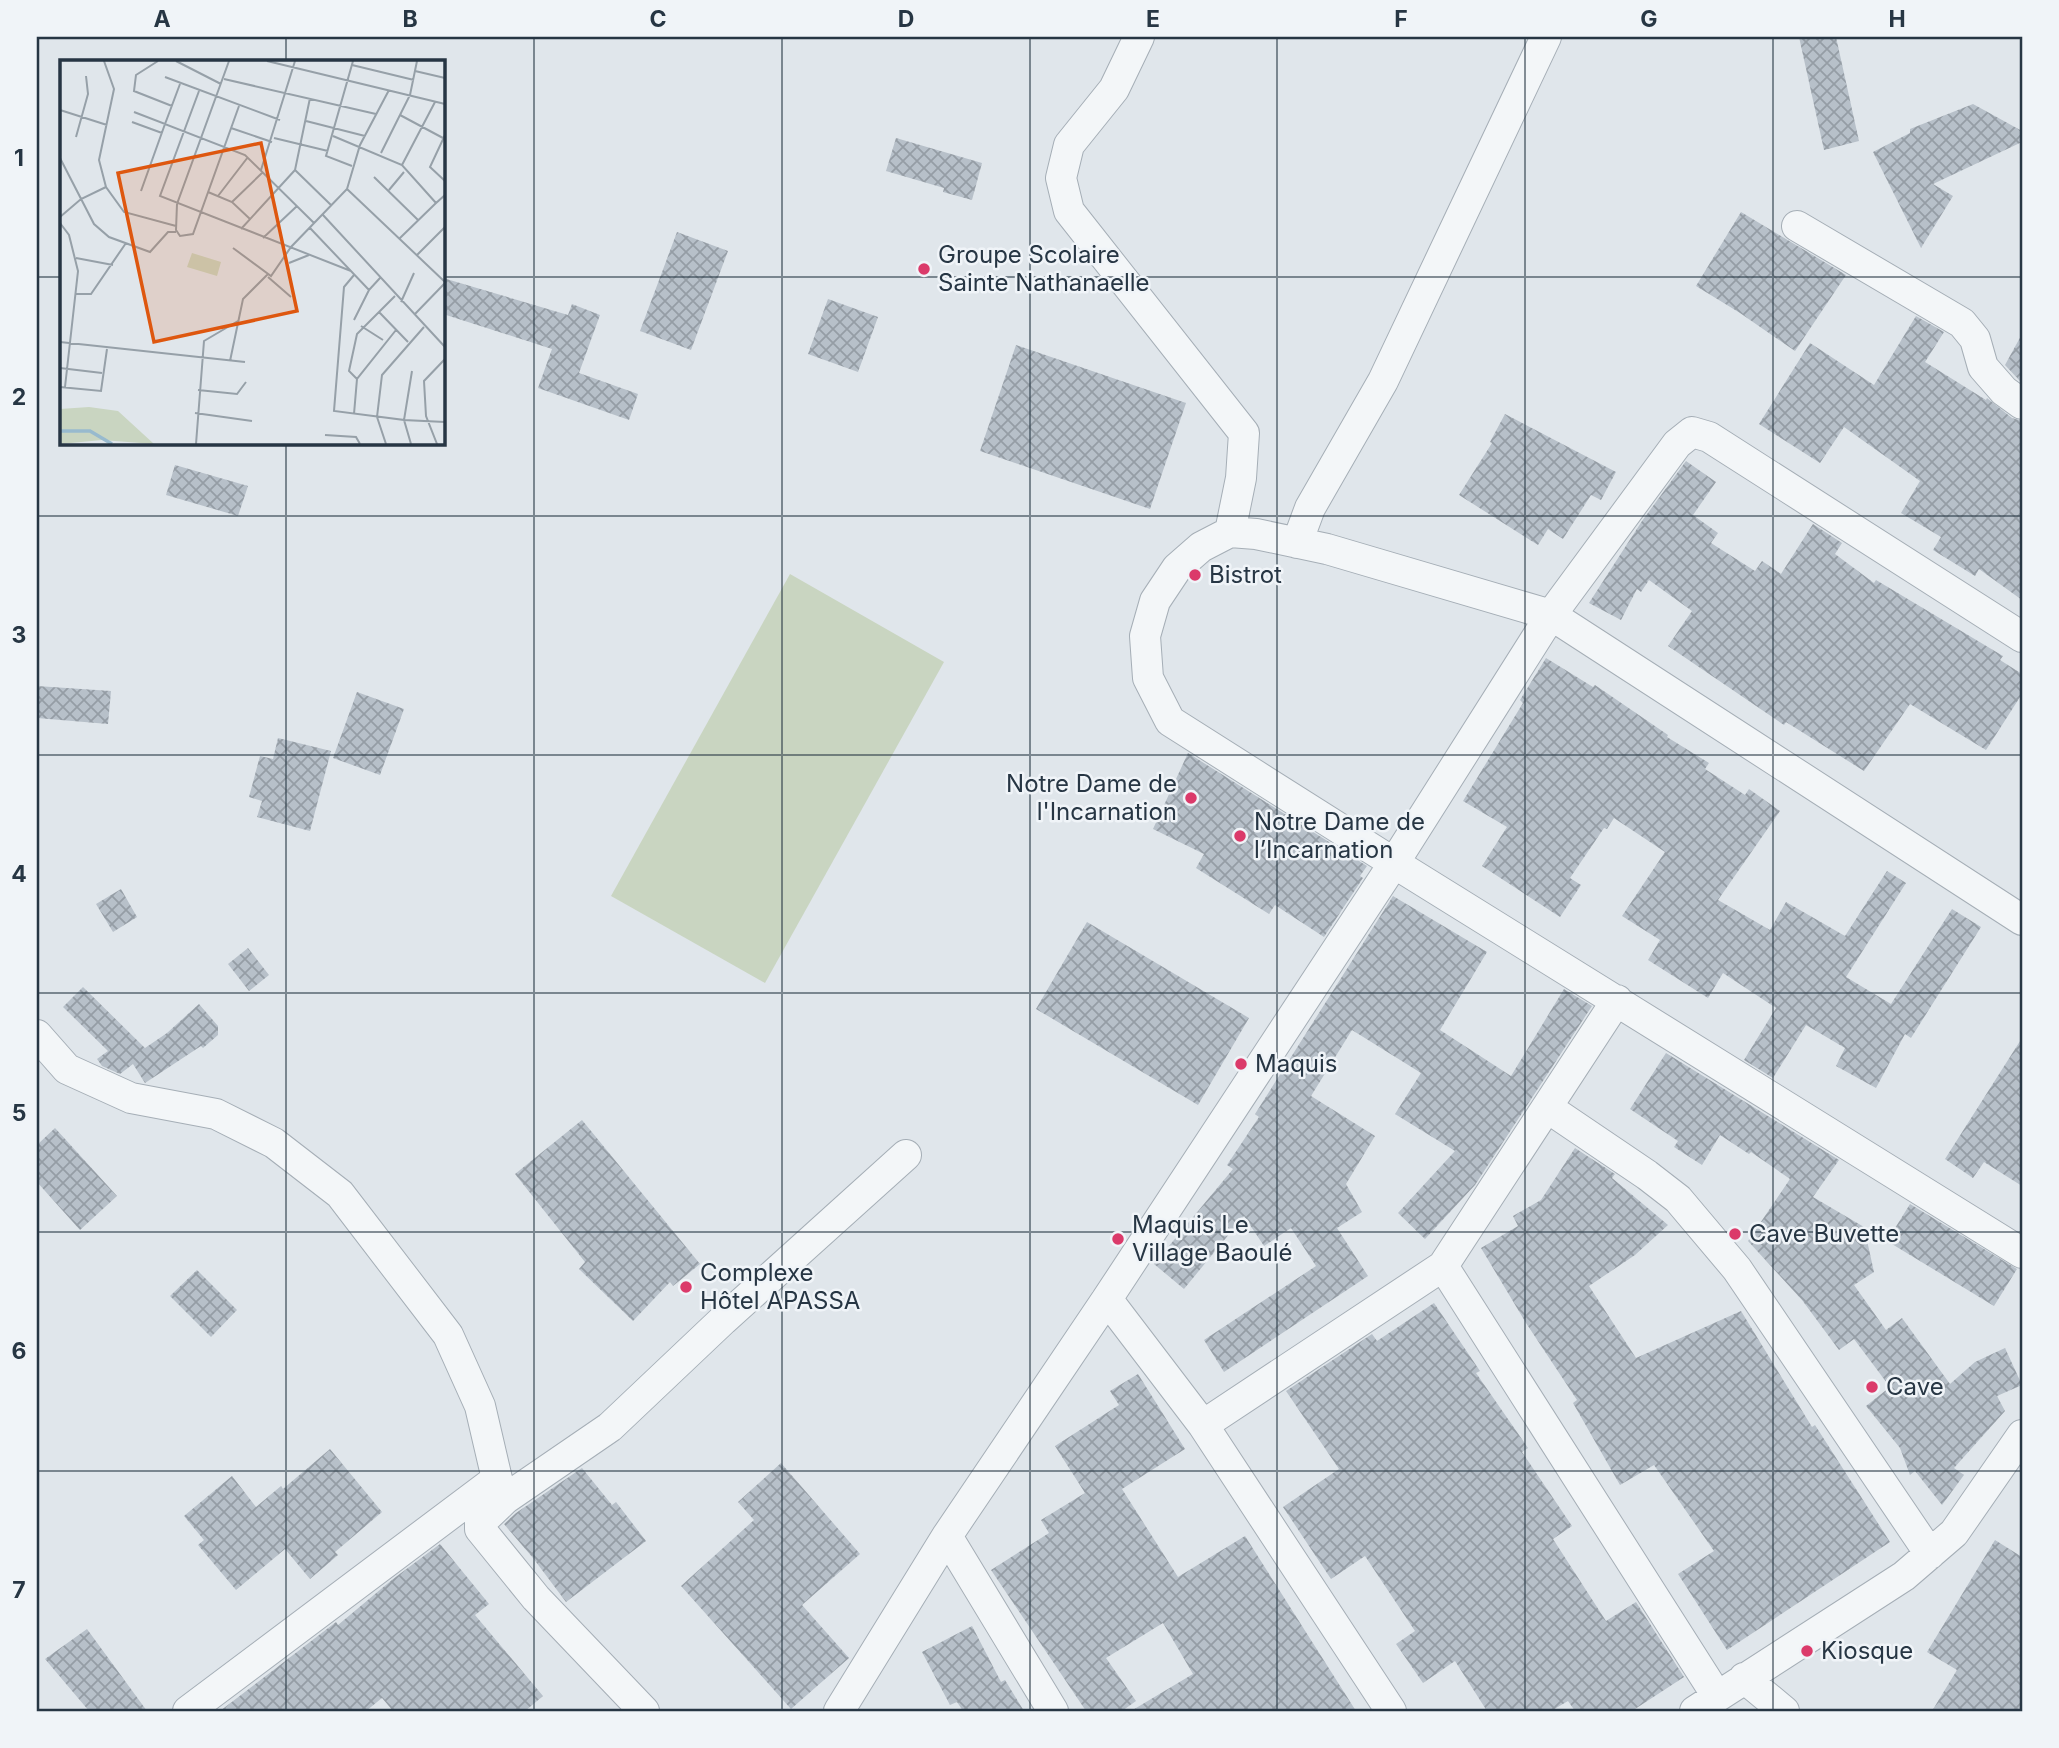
<svg xmlns="http://www.w3.org/2000/svg" width="2059" height="1748" font-family="Inter,sans-serif">
  <style>
    .pitch { fill: #c9d5c1 }
    .building { fill: url(#building-cross-hatch) }
    .lines { fill: none; stroke-linecap: round; stroke-linejoin: round }
    .minor-casing { stroke: #a5aeb6; stroke-width: 32 }
    .minor { stroke: #f3f6f8; stroke-width: 30 }
    .grid { fill: none; stroke: #273644; stroke-width: 2; stroke-opacity: 0.55 }
    .poi-dot { fill: #db3a6a; stroke: #f0f4f8; stroke-width: 2.5 }
    .labels { text-anchor: middle; stroke-width: 5; stroke-linejoin: round; paint-order: stroke }
    .poi-label { font-size: 24px; fill: #273644; stroke: #f0f4f8; text-anchor: start }
    .inset-river { fill: none; stroke: #98bace; stroke-width: 3.5 }
    .inset-road { fill: none; stroke: #96a0a8; stroke-width: 2 }
    .view { fill: #de570f; fill-opacity: 0.15; stroke: #de570f; stroke-width: 3.5 }
    .inset-edge { fill: none; stroke: #273644; stroke-width: 3.5 }
    .neatline { fill: none; stroke: #273644; stroke-width: 2.5 }
    .grid-label { font-size: 23px; text-anchor: middle; font-weight: bold; fill: #273644 }
  </style>
  <defs>
    <pattern id="building-cross-hatch" width="8" height="8" patternUnits="userSpaceOnUse" patternTransform="scale(1.75)"><rect width="8" height="8" fill="#b7c0c9"/><path d="M0 0l8 8M0 8l8-8" fill="none" stroke="#959da5"/></pattern>
  </defs>
  <rect width="100%" height="100%" fill="#e0e6eb"/>
  <path class="pitch" d="M790 574 944 662 765 983 611 896Z"/>
  <path class="building" d="M1799 37H1836L1859 141 1824 150Z
    M1973 104 2022 131V142L1933 184 1953 196 1921 248 1873 152 1910 133V129Z
    M896 138 982 163 972 200 943 192 944 188 886 171Z
    M1741 212 1846 275 1795 351 1740 313 1696 286Z
    M677 232 728 251 691 350 640 331Z
    M443 278 568 315 572 304 600 315 579 373 638 394 629 420 538 388 552 349 443 314Z
    M828 299 878 317 858 372 808 354Z
    M1916 316 1944 332 1925 362 1986 400 1987 398 2012 418 2022 421V600L1979 569 1975 576 1933 550 1941 537 1901 513 1920 481 1844 427 1820 463 1759 424 1810 343 1874 385Z
    M2022 334V383L2005 365Z
    M1016 345 1186 403 1150 509 980 451Z
    M1505 414 1616 472 1601 500 1591 495 1563 539 1548 529 1538 545 1459 495 1492 443 1490 442Z
    M1686 461 1716 482 1693 515 1718 533 1711 543 1755 571 1762 561 1781 574 1813 524 1842 543 1835 554 1874 583 1876 580 2003 656 2000 660 2022 674V694L1986 750 1910 704 1864 771 1786 722 1784 725 1668 646 1692 611 1649 580 1641 592 1637 589 1621 620 1589 603 1642 521Z
    M175 465 248 486 238 516 166 495Z
    M1546 658 1593 687 1595 685 1668 735 1667 737 1709 763 1705 769 1745 795 1749 789 1780 811 1718 900 1770 930 1786 902 1845 936 1887 871 1906 883 1846 977 1891 1004 1952 909 1981 927 1911 1038 1905 1034 1876 1088 1836 1066 1845 1048 1806 1025 1773 1078 1744 1060 1776 1008 1723 973 1708 998 1648 960 1660 940 1622 916 1665 852 1614 818 1607 829 1604 828 1570 878 1581 885 1560 917 1482 866 1507 827 1463 801 1523 703 1520 700Z
    M37 686 111 691 108 724 37 718Z
    M357 692 404 709 380 775 333 758Z
    M278 738 331 751 310 831 257 817 262 801 249 797 260 756 273 759Z
    M1188 753 1367 866 1360 876 1363 878 1324 937 1275 905 1269 914 1196 868 1204 854 1153 829Z
    M121 889 137 917 113 932 96 904Z
    M1393 896 1487 952 1440 1030 1511 1076 1564 989 1592 1006 1475 1185 1425 1239 1398 1213 1455 1151 1395 1114 1421 1073 1352 1030 1311 1096 1375 1136 1346 1184 1362 1212 1337 1228 1368 1276 1224 1372 1204 1340 1316 1266 1291 1228 1264 1246 1244 1216 1184 1289 1154 1264 1233 1169 1227 1165 1259 1117 1255 1114Z
    M1087 922 1249 1018 1198 1105 1036 1009Z
    M248 948 269 975 249 991 228 964Z
    M83 987 145 1048 167 1033 199 1004 218 1026V1035L203 1048 201 1046 145 1083 133 1064 120 1074 102 1066 97 1059 108 1051 63 1007Z
    M2022 1038V1186L1984 1162 1973 1178 1945 1159Z
    M1666 1053 1839 1160 1813 1197 1864 1227 1874 1272 1854 1285 1886 1330 1902 1318 1950 1384 1975 1362 2005 1348 2022 1385 1997 1396 2005 1411 1954 1468 1964 1475 1942 1505 1915 1471 1910 1475 1900 1448 1866 1406 1890 1387 1854 1339 1839 1350 1802 1300 1748 1241 1790 1179 1751 1152 1749 1154 1720 1135 1702 1165 1674 1147 1678 1141 1630 1109Z
    M582 1120 700 1264 673 1286 670 1282 633 1321 579 1269 585 1262 515 1174Z
    M55 1128 117 1196 80 1230 37 1182V1145Z
    M1575 1148 1615 1174 1612 1178 1668 1225 1635 1255 1589 1286 1636 1358 1741 1311 1812 1427 1815 1425 1890 1542 1727 1650 1678 1574 1714 1551 1654 1465 1620 1485 1573 1403 1577 1400 1526 1323 1481 1248 1518 1226 1513 1216 1541 1200Z
    M1910 1204 2017 1269 1994 1306 1887 1241Z
    M197 1270 237 1310 211 1337 170 1296Z
    M1434 1303 1480 1371 1476 1373 1528 1448 1522 1452 1572 1526 1553 1539 1606 1621 1636 1602 1684 1677 1632 1711H1575L1568 1701 1551 1711H1487L1455 1661 1423 1683 1396 1644 1415 1631 1365 1556 1331 1579 1283 1507 1339 1469 1286 1391 1372 1334 1377 1341Z
    M1138 1374 1185 1449 1122 1489 1178 1577 1245 1536 1356 1711H1131L1193 1674 1163 1623 1106 1658 1136 1701 1122 1711H1086L991 1570 1049 1533 1041 1520 1085 1493 1055 1446 1119 1405 1110 1391Z
    M330 1449 382 1512 335 1552 338 1555 310 1579 285 1549 236 1590 198 1545 204 1540 184 1516 232 1476 256 1507 281 1486 283 1489Z
    M781 1463 860 1554 802 1605 849 1658 791 1709 681 1586 754 1520 738 1502Z
    M582 1468 612 1505 616 1502 646 1541 566 1602 533 1558 504 1524 516 1513Z
    M1995 1540 2022 1557V1711H1932L1957 1670 1927 1652Z
    M440 1544 489 1604 475 1615 543 1696 525 1711H393L382 1698 366 1711H220L336 1622 338 1625 393 1579Z
    M972 1626 1001 1682 1005 1680 1024 1711H963L957 1702 950 1705 922 1652Z
    M87 1629 147 1711H89L45 1659Z"/>
  <g class="lines">
    <defs>
      <path id="minor" d="M1139 37 1114 89 1069 145 1061 178 1069 211 1244 433 1241 478 1230 532
        M1797 226 1962 323 1975 339 1983 367 2004 391 2022 404
        M1297 543 1310 508 1383 381 1546 37
        M2022 920 1551 615 1327 549 1256 534 1230 532 1201 547 1177 568 1155 601 1145 636 1148 678 1170 721 1394 863 2022 1253
        M37 1035 67 1069 131 1098 216 1114 274 1143 340 1194 448 1335 480 1406 497 1479 505 1499
        M1548 1108 1647 1175 1678 1199 1737 1269 1930 1554
        M1443 1266 1717 1696
        M1107 1299 1203 1425 1391 1711
        M1203 1425 1443 1266 1617 1000
        M947 1536 1053 1711
        M1744 1678 1784 1711
        M188 1711 497 1479
        M644 1711 536 1598 480 1529V1523L505 1499 610 1427 723 1320 906 1155
        M839 1711 947 1536 1107 1299 1394 863 1551 615 1677 444 1692 432 1709 437 2022 637
        M1695 1711 1904 1576 1954 1533 2022 1435"/>
    </defs>
    <use href="#minor" class="minor-casing"/>
    <use href="#minor" class="minor"/>
  </g>
  <path class="grid" d="M286 37V61M534 37V1711M782 37V1711M1030 37V1711M1277 37V1711M1525 37V1711M1773 37V1711M37 277H61M443 277H2022M286 443V1711M37 516H2022M37 755H2022M37 993H2022M37 1232H2022M37 1471H2022"/>
  <g class="poi-dot">
    <circle cx="924" cy="269" r="7"/>
    <circle cx="1195" cy="575" r="7"/>
    <circle cx="1191" cy="798" r="7"/>
    <circle cx="1240" cy="836" r="7"/>
    <circle cx="1241" cy="1064" r="7"/>
    <circle cx="1735" cy="1234" r="7"/>
    <circle cx="1118" cy="1239" r="7"/>
    <circle cx="686" cy="1287" r="7"/>
    <circle cx="1872" cy="1387" r="7"/>
    <circle cx="1807" cy="1651" r="7"/>
  </g>
  <g class="labels">
    <g class="poi-label">
      <text x="938" y="263">Groupe Scolaire<tspan x="938" dy="28">Sainte Nathanaelle</tspan></text>
      <text x="1209" y="583">Bistrot</text>
      <text x="1177" y="792" text-anchor="end">Notre Dame de<tspan x="1177" dy="28">l'Incarnation</tspan></text>
      <text x="1254" y="830">Notre Dame de<tspan x="1254" dy="28">l’Incarnation</tspan></text>
      <text x="1255" y="1072">Maquis</text>
      <text x="1132" y="1233">Maquis Le<tspan x="1132" dy="28">Village Baoulé</tspan></text>
      <text x="1749" y="1242">Cave Buvette</text>
      <text x="700" y="1281">Complexe<tspan x="700" dy="28">Hôtel APASSA</tspan></text>
      <text x="1886" y="1395">Cave</text>
      <text x="1821" y="1659">Kiosque</text>
    </g>
  </g>
  <g transform="translate(60 60)">
    <rect width="385" height="385" fill="#e0e6eb"/>
    <path d="M29 347 58 351 94 384 42 380 0 384V349Z" fill="#c9d5c1"/>
    <path d="M132 193 161 202 157 216 127 207Z" fill="#c9d5c1"/>
    <path class="inset-river" d="M0 371H30L52 384"/>
    <path class="inset-road" d="M44 1 54 29 39 100 46 127 64 152 116 166M98 1 76 15 74 31 112 46M116 1 161 24M169 1 117 144 116 170 120 176 133 174 179 46M207 1 385 44M0 4V40M292 5 354 20M355 11 385 18M105 17 220 60M164 19 316 54M139 31 100 136 291 211M0 50 47 65M74 52 105 64 120 24M340 55 383 78M246 61 305 76M72 62 102 73M171 68 212 82M385 75 370 107 385 121M273 76 342 105 376 143 385 135M16 77 28 34 26 16M214 78 268 91M321 93 350 35 357 1M0 98 34 164 49 177 90 192 108 172H116M342 105 375 42M292 106 266 96 293 1M201 110 235 1M235 110 250 38M314 117 358 160M287 129 385 222M329 130 344 112M81 131 105 64 185 95 254 163M148 132 172 142 190 159M158 136 188 97M172 142 203 112M263 155 385 287M0 157 21 139 46 127M0 163 9 175 18 211 5 327M250 168 309 230 320 218M181 169 235 110 272 146M203 178 237 146M340 178 376 143M173 188 211 216 231 187 287 129 300 85 329 30M357 195 385 167M16 198 53 205M229 203 249 195M294 215 284 227 274 351 344 360 351 384M208 217 231 237M16 234H31L66 183M341 242 354 213M319 252 348 282M354 255 385 223M294 260 309 230M301 266 323 280M0 282 185 302M170 301 183 239 208 214M0 308 42 313M352 311 344 360 385 362M297 319 289 311 297 274 335 236M0 327 41 331 47 289M138 330 177 334 186 322M135 353 192 361M294 354 297 319 336 270M265 375 296 377 300 384M136 384 144 281 178 261M326 384 317 357 322 315 364 267M377 384 366 356 364 321 385 299"/>
    <path class="view" d="M201 83 237 251 94 282 58 113Z"/>
    <rect width="385" height="385" class="inset-edge"/>
  </g>
  <rect width="2059" height="1748" fill="none" stroke="#f0f4f8" stroke-width="77"/>
  <rect x="38" y="38" width="1983" height="1672" class="neatline"/>
  <g class="grid-label">
    <text x="162" y="27">A</text>
    <text x="410" y="27">B</text>
    <text x="658" y="27">C</text>
    <text x="906" y="27">D</text>
    <text x="1153" y="27">E</text>
    <text x="1401" y="27">F</text>
    <text x="1649" y="27">G</text>
    <text x="1897" y="27">H</text>
    <text x="19" y="166">1</text>
    <text x="19" y="405">2</text>
    <text x="19" y="643">3</text>
    <text x="19" y="882">4</text>
    <text x="19" y="1121">5</text>
    <text x="19" y="1359">6</text>
    <text x="19" y="1598">7</text>
  </g>
</svg>
